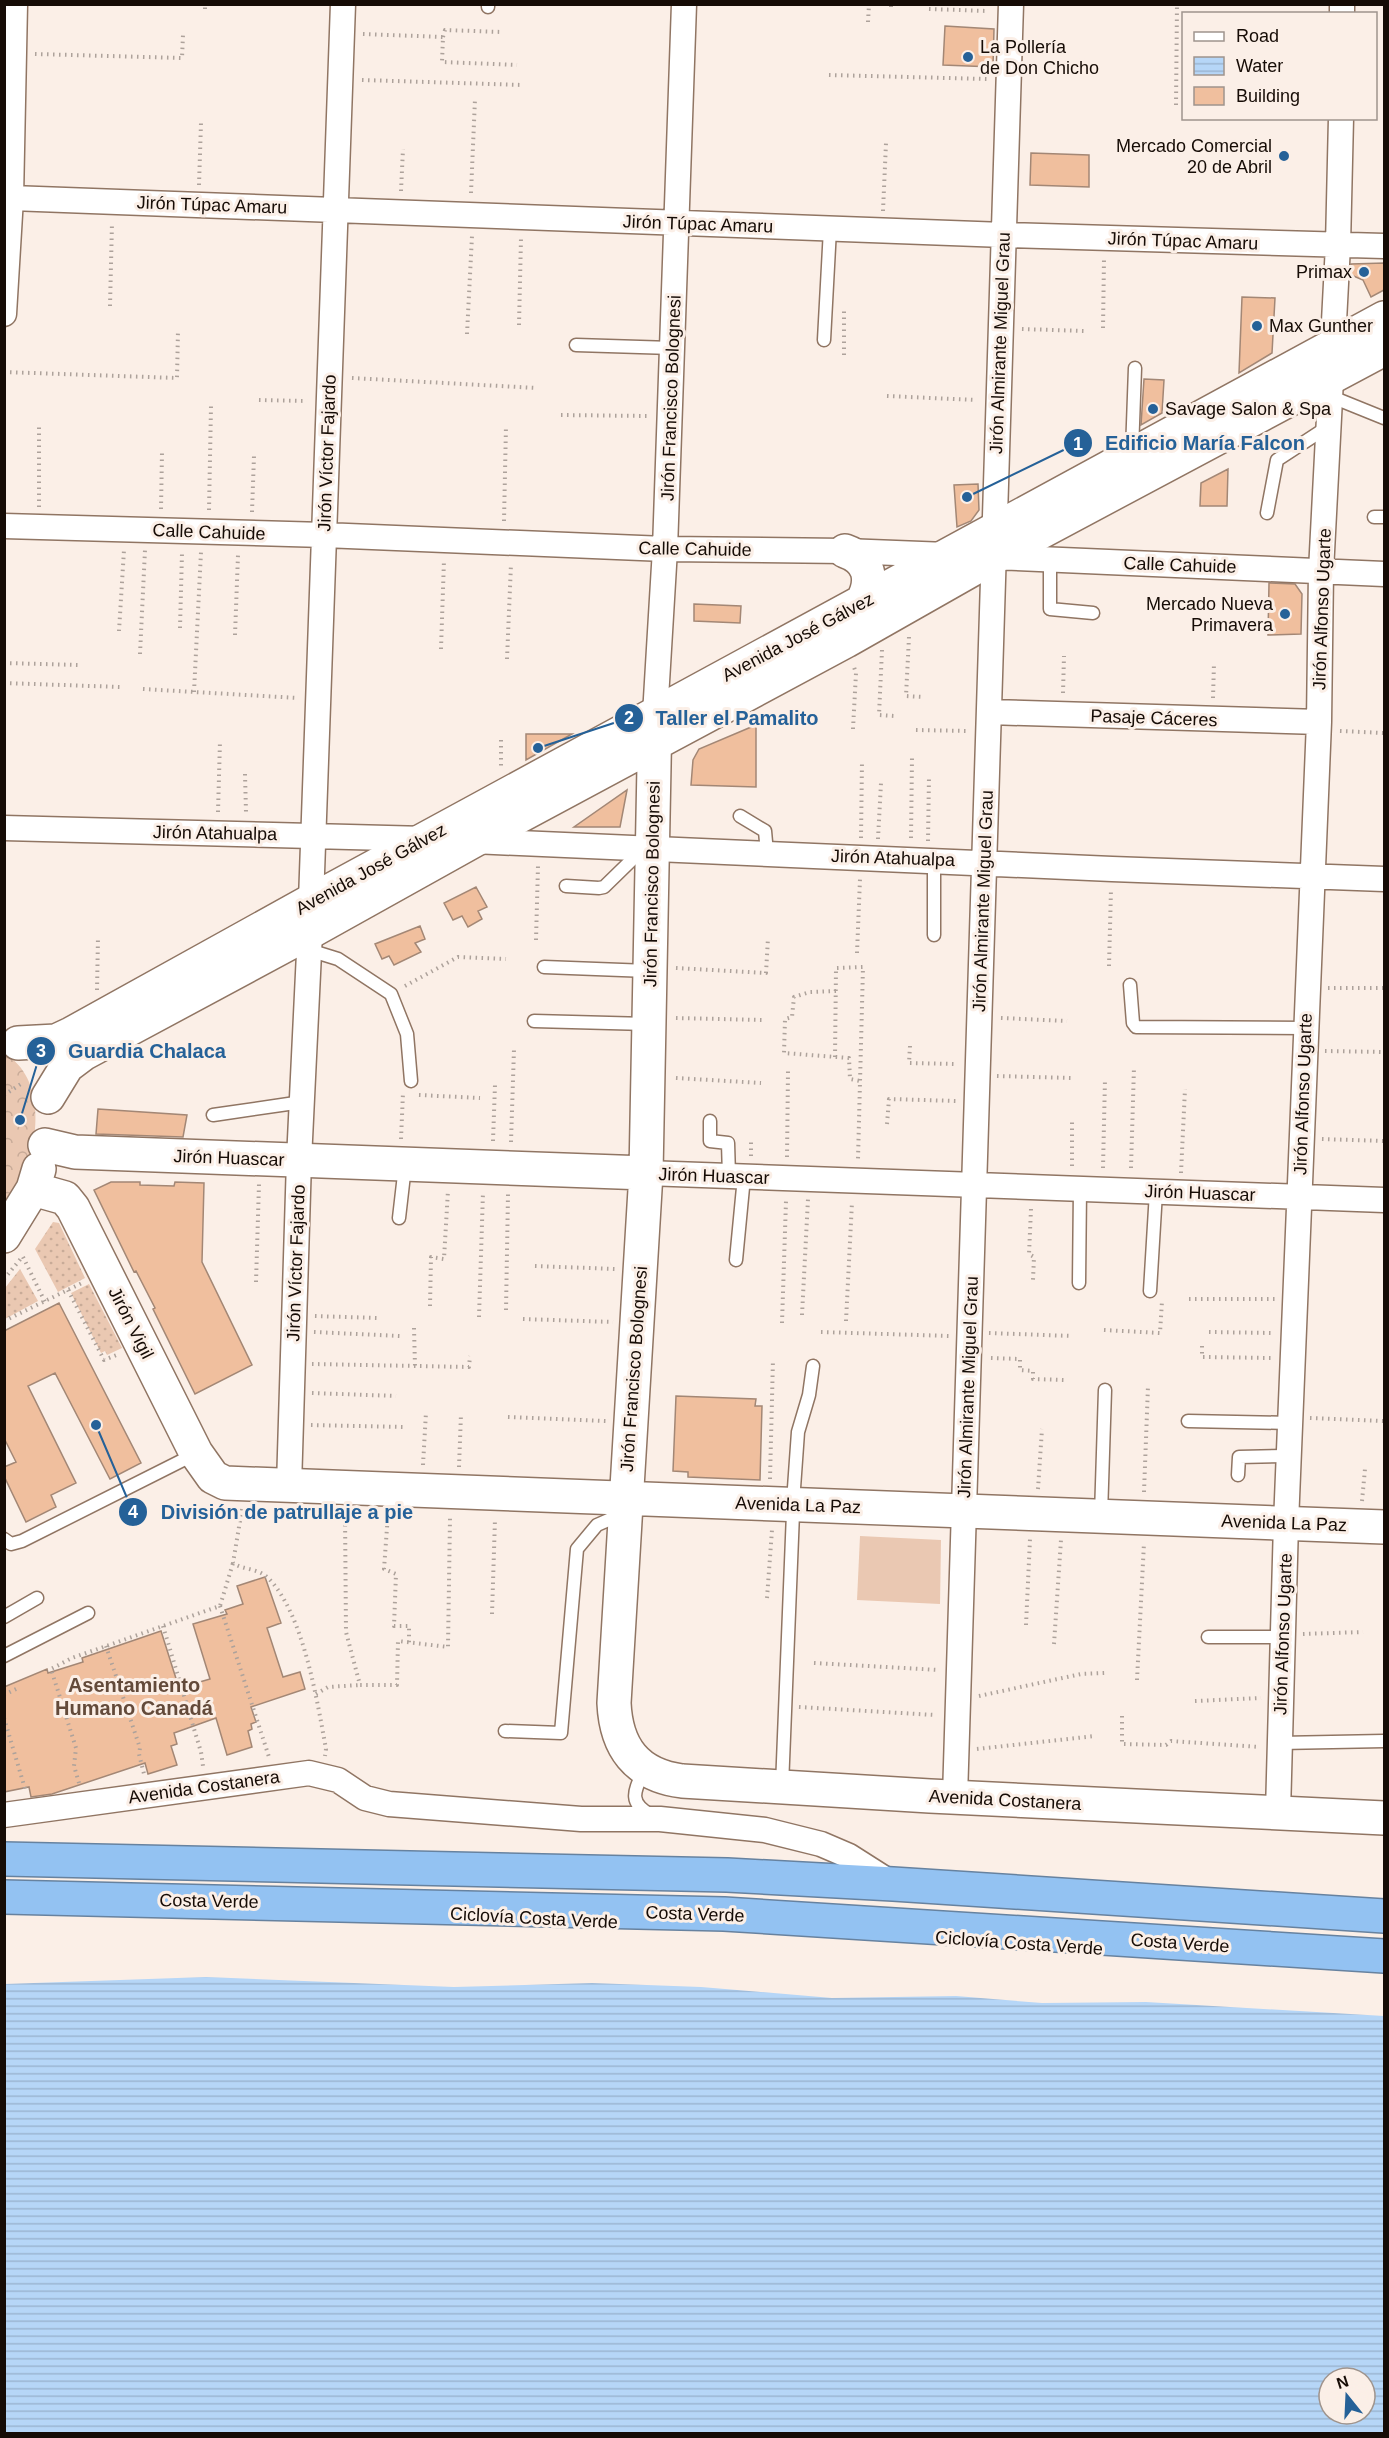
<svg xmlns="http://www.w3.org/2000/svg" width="1389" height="2438" font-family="Helvetica,sans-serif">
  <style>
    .grass { fill: url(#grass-dots) }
    .park { fill: url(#park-crowns) }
    .garden { fill: #eac8b2 }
    .water { fill: url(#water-rules); fill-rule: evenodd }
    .building { fill: #f0bf9e; stroke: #a38775; stroke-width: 1.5 }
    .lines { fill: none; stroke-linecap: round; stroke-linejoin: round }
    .lane-casing { stroke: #907563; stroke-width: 15 }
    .street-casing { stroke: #907563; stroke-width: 27 }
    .secondary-casing { stroke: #907563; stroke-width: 36 }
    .highway-casing { stroke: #67829f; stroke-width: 36 }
    .path { stroke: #ada29b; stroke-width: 4; stroke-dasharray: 1.5 4.5; stroke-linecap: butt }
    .lane { stroke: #fff; stroke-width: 12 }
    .street { stroke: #fff; stroke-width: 24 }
    .secondary { stroke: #fff; stroke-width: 33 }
    .highway { stroke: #93c2f2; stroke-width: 33 }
    .poi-dot { fill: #256198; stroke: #fbefe7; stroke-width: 2 }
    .labels { text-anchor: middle; stroke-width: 6; stroke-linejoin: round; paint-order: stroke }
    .poi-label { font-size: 18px; fill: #160c06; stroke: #fbefe7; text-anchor: start }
    .street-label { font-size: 18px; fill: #160c06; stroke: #fbefe7 }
    .neighbourhood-label { font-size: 20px; font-weight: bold; fill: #634a3a; stroke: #fbefe7 }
    .leader { fill: none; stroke: #256198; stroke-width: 2 }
    .callout-dot { fill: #256198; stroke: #fbefe7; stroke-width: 2 }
    .mark-label { font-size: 18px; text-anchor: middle; font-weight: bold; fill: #fff }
    .callout-label { font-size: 20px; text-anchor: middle; font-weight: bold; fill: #256198; stroke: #fbefe7; stroke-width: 6; stroke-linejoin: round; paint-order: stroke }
  </style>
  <defs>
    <pattern id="grass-dots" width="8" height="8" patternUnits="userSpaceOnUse" patternTransform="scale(1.5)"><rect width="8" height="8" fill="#eac8b2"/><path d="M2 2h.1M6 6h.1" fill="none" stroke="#c8ab98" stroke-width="1.8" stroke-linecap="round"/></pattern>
    <pattern id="park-crowns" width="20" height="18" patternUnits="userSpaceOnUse" patternTransform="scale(1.5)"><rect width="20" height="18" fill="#eac8b2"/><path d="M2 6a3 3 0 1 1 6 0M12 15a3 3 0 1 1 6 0" fill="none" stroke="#c8ab98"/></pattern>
    <pattern id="water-rules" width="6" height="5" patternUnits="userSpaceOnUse" patternTransform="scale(1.5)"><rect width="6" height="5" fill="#b6d6f7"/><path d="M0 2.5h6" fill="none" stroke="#9cb6d2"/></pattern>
  </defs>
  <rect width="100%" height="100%" fill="#fbefe7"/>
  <path class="grass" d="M53 1222 59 1223 85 1278 58 1292 35 1249Z
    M20 1269 38 1301 5 1319V1288Z
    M89 1284 122 1348 107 1355 105 1351 101 1353 71 1293Z"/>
  <path class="park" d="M5 1054C46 1078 39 1141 23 1178 18 1190 11 1200 5 1211Z"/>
  <path class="garden" d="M860 1536 941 1540 940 1604 857 1600Z"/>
  <path class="water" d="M206 1977 454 1987 592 1983 701 1987 832 1998 956 1996 1042 2003 1146 2002 1384 2016V2433H5V1984ZM1329 2378H1365V2414H1329Z"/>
  <path class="building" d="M945 26 994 29 993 67 943 65Z
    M1031 153 1089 155V187L1030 185Z
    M1384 263V290L1371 297 1363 280 1351 275V264Z
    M1242 297 1275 298 1272 353 1239 373Z
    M1144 379 1164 380 1162 413 1141 425Z
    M1228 469 1227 506H1200L1201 483Z
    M978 484 979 510 971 521 957 527 954 485Z
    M1269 583 1295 584 1302 594 1301 634 1268 635Z
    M694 604 741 606 740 623 694 621Z
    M756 725V787L691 785 693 760 699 749Z
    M526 734H572L526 760Z
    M627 790 620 827H574Z
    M476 887 487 907 478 911 482 919 468 927 462 916 453 920 444 903Z
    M420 926 425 939 415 943 421 952 394 965 389 956 382 959 375 944Z
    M98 1109 187 1115 183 1137 96 1134Z
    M111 1182H140V1185L174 1186 175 1182 204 1183 202 1262 252 1365 195 1394 153 1309 155 1308 136 1271 134 1272 94 1190Z
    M59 1303 141 1463 110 1479 55 1373 28 1386 76 1483 51 1495 56 1507 26 1522 4 1476V1467L16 1462 4 1438V1331Z
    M676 1396 756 1399 755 1406H762L760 1480 688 1477V1472L673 1471Z
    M265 1577 281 1623 267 1628 283 1677 300 1672 305 1689 251 1707 256 1722 251 1724 252 1729 248 1731 252 1747 227 1755 216 1718 174 1733 177 1744 171 1746 177 1765 148 1774 145 1763 52 1794 31 1797 29 1787 4 1792V1687L47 1669 48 1673 83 1662 82 1658 161 1631 179 1688 210 1679 193 1624 227 1614 225 1610 243 1604 237 1586Z"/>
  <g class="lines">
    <defs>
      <path id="lane" d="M488 7V4
        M824 340 830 229
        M576 345 672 348
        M1332 397 1384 418
        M1132 451 1135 368
        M1267 513 1277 460 1329 426
        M1374 517H1384
        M1050 559V609L1093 613
        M740 816 765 831 767 853
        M934 860V935
        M566 886 599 888 604 887 644 848
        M309 950 338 959 391 994 407 1034 411 1081
        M544 967 648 971
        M1130 985 1133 1023 1136 1027 1306 1028
        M534 1021 647 1024
        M213 1115 302 1102
        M710 1121V1141L728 1143 729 1176
        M399 1218 405 1166
        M736 1260 744 1177
        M1079 1283 1080 1189
        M1150 1291 1156 1192
        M1188 1421 1290 1423
        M1238 1475 1239 1457 1288 1456
        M1101 1515 1105 1390
        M4 1539 11 1544 22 1541 195 1454
        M4 1617 37 1598
        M1208 1637H1282
        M4 1656 88 1613
        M505 1731 561 1733 577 1549 597 1525 622 1514
        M1280 1743 1384 1741
        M644 1770C635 1790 627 1802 651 1815
        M782 1786 794 1488 798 1432 809 1395 813 1366"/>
      <path id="street" d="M1342 14V4
        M11 198 1004 235 1384 246
        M4 314 11 198 15 4
        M4 526 324 535 665 549 845 551 947 555
        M993 557 1384 574
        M989 712 1319 722
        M655 715 665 549 684 4
        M4 828 426 839
        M473 841 1112 869 1384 879
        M311 901 343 4
        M646 1173 1384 1200
        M289 1486 299 1160 310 932
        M955 1797 1011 4
        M1278 1812 1286 1523 1319 722 1321 571 1338 245 1341 118
        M4 1815 309 1773 338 1780 365 1798 389 1804 581 1819H660L765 1830 821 1844 849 1856 893 1884"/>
      <path id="secondary" d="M845 551C870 560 874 580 862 602
        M655 715 646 1173 614 1703C616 1747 636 1775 682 1781L930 1796 1384 1818
        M18 1043 56 1041 71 1034 311 901 1384 318
        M48 1097 67 1066 83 1054 310 932 473 841 846 641 994 557 1384 349
        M45 1145 75 1152 646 1173
        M33 1189 65 1198 73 1208 196 1453 213 1477 225 1483 1384 1527
        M4 1236 33 1189 39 1169"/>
      <path id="highway" d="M4 1859 727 1875 893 1884 1384 1916
        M4 1897 724 1914 1384 1956"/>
    </defs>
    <use href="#lane" class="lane-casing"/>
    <use href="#street" class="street-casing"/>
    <use href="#secondary" class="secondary-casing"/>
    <use href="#highway" class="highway-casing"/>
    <path class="path" d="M891 7V4
      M205 9V4
      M929 9 988 11
      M868 22 869 4
      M363 34 443 37 442 62 517 65
      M443 37 445 30 502 32
      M35 54 182 58 183 35
      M829 75 987 79
      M362 80 523 85
      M1176 105 1177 4
      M199 185 201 123
      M401 191 403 149
      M471 193 475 99
      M883 211 886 143
      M110 306 112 223
      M519 325 521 238
      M1103 328 1104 259
      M1022 329 1085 331
      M467 334 472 236
      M844 355V308
      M4 372 177 378 178 330
      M352 378 537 388
      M887 396 976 400
      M259 400 307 401
      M561 415 647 416
      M39 507V427
      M161 509 162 452
      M209 510 211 406
      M252 512 254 456
      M504 521 506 425
      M180 628 182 553
      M119 631 124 550
      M235 635 238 555
      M909 637 906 696 924 697
      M441 649 444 560
      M882 650 879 715 894 716
      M140 654 145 550
      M507 659 511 564
      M4 663 79 665
      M4 683 120 687
      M143 689 298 698
      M194 692 201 552
      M1063 693 1064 656
      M1213 698 1214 663
      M853 729 856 673 854 667
      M916 730 967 731
      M1340 731 1384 733
      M501 740V769
      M245 774 246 812
      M218 812 220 741
      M861 838 862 761
      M911 838 912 758
      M878 839 881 783
      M928 841 929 776
      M536 940 538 866
      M857 953 860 879
      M1109 966 1111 889
      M676 968 766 973 768 938
      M405 986 458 957 506 959
      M1328 988H1384
      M97 990 98 937
      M836 991 810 992 794 997 792 1017 785 1019 784 1053 849 1058 850 1079 860 1081
      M676 1018 762 1020
      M1001 1018 1067 1021
      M910 1046 909 1063 957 1064
      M1325 1051 1384 1052
      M835 1057 836 968 863 967 858 1159
      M997 1076 1071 1078
      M676 1078 761 1083
      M4 1095 24 1082
      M419 1095 480 1098
      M887 1124 889 1099 956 1101
      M401 1139 403 1093
      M1322 1139 1384 1141
      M493 1141 495 1085
      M511 1142 514 1049
      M751 1156V1139
      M787 1157 788 1071
      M1072 1166V1122
      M1103 1168 1105 1079
      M1131 1168 1134 1067
      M1181 1173 1185 1089
      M1031 1209 1029 1254 1034 1257 1033 1280
      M23 1257 45 1302
      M535 1266 615 1269
      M4 1279 23 1256
      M256 1282 259 1184
      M68 1290 104 1360 119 1354
      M1189 1299H1275
      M430 1306 431 1257 444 1259 448 1190
      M506 1310 508 1194
      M802 1315 808 1199
      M315 1316 377 1318
      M479 1317 483 1192
      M523 1319 613 1322
      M4 1321 82 1283
      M846 1321 852 1202
      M782 1323 786 1201
      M414 1328 415 1366
      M1104 1330 1160 1333 1162 1301
      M314 1332 400 1336
      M821 1332 949 1336
      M1209 1332 1272 1333
      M989 1333 1072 1336
      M1202 1346V1357L1271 1358
      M991 1358 1020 1359V1370L1033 1371V1379L1066 1380
      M312 1364 469 1367 470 1356
      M312 1393 396 1396
      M508 1417 606 1421
      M1310 1418 1384 1421
      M311 1425 403 1427
      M423 1465 426 1412
      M459 1467 461 1414
      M770 1479 773 1359
      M1038 1489 1042 1429
      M1144 1492 1148 1386
      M1362 1501 1365 1469
      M242 1509 233 1563C243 1570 257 1568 267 1577 303 1611 317 1700 326 1749L325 1756
      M345 1513 346 1632 360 1685H397L398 1641 448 1647 450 1518
      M388 1514 384 1569 396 1574 394 1626H409V1643
      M767 1598 772 1530
      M220 1606 269 1757
      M492 1614 495 1519
      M1026 1625 1030 1539
      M163 1626 201 1752 203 1766
      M1303 1634 1363 1632
      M1054 1644 1061 1540
      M106 1646 140 1748 139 1754 144 1774
      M814 1663 939 1670
      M1137 1680 1144 1543
      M316 1694 328 1687 360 1685
      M4 1695 20 1687
      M979 1696 1081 1674 1105 1673
      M1195 1701 1261 1698
      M799 1707 935 1715
      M1122 1716V1744L1166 1745 1171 1741 1260 1747
      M4 1718 26 1792
      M977 1749 1095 1736
      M79 1783 74 1766 76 1748 51 1669 72 1658 220 1606 233 1563"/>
    <use href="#lane" class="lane"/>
    <use href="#street" class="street"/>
    <use href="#secondary" class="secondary"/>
    <use href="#highway" class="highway"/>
  </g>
  <g class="poi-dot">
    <circle cx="968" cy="57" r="6"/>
    <circle cx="1284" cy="156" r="6"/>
    <circle cx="1364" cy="272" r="6"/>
    <circle cx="1257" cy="326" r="6"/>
    <circle cx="1153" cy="409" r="6"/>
    <circle cx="1285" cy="614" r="6"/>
  </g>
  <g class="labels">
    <g class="poi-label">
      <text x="980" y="53">La Pollería<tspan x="980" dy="21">de Don Chicho</tspan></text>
      <text x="1272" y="152" text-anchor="end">Mercado Comercial<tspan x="1272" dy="21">20 de Abril</tspan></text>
      <text x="1352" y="278" text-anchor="end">Primax</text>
      <text x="1269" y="332">Max Gunther</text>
      <text x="1165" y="415">Savage Salon &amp; Spa</text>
      <text x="1273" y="610" text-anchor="end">Mercado Nueva<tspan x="1273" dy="21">Primavera</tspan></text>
    </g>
    <g class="street-label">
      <text transform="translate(212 205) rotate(2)" y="6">Jirón Túpac Amaru</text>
      <text transform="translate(698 224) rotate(2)" y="6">Jirón Túpac Amaru</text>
      <text transform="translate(1183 241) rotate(2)" y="6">Jirón Túpac Amaru</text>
      <text transform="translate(1000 343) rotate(-88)" y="6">Jirón Almirante Miguel Grau</text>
      <text transform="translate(671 398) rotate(-88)" y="6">Jirón Francisco Bolognesi</text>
      <text transform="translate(327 453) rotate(-88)" y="6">Jirón Víctor Fajardo</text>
      <text transform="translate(209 532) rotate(2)" y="6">Calle Cahuide</text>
      <text transform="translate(695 549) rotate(1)" y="6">Calle Cahuide</text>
      <text transform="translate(1180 565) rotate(2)" y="6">Calle Cahuide</text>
      <text transform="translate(1322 609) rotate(-88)" y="6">Jirón Alfonso Ugarte</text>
      <text transform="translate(798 637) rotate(-28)" y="6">Avenida José Gálvez</text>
      <text transform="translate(1154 718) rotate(2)" y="6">Pasaje Cáceres</text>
      <text transform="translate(215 833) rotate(1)" y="6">Jirón Atahualpa</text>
      <text transform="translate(893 858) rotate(2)" y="6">Jirón Atahualpa</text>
      <text transform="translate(371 869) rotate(-29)" y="6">Avenida José Gálvez</text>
      <text transform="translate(652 884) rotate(-89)" y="6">Jirón Francisco Bolognesi</text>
      <text transform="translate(983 901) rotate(-88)" y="6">Jirón Almirante Miguel Grau</text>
      <text transform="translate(1303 1094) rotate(-88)" y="6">Jirón Alfonso Ugarte</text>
      <text transform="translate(229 1158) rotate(2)" y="6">Jirón Huascar</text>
      <text transform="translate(714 1176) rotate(2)" y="6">Jirón Huascar</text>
      <text transform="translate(1200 1193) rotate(2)" y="6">Jirón Huascar</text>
      <text transform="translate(296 1263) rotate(-88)" y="6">Jirón Víctor Fajardo</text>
      <text transform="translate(131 1323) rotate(63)" y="6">Jirón Vigil</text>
      <text transform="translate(634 1369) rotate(-86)" y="6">Jirón Francisco Bolognesi</text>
      <text transform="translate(968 1387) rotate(-88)" y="6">Jirón Almirante Miguel Grau</text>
      <text transform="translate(798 1505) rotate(2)" y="6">Avenida La Paz</text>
      <text transform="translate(1284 1523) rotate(2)" y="6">Avenida La Paz</text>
      <text transform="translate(1283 1634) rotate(-88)" y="6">Jirón Alfonso Ugarte</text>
      <text transform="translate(204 1787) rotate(-8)" y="6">Avenida Costanera</text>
      <text transform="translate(1005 1800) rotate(3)" y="6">Avenida Costanera</text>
      <text transform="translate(209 1901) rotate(1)" y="6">Costa Verde</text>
      <text transform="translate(695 1914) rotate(2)" y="6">Costa Verde</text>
      <text transform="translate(534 1918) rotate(3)" y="6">Ciclovía Costa Verde</text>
      <text transform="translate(1019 1943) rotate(4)" y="6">Ciclovía Costa Verde</text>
      <text transform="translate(1180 1943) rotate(4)" y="6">Costa Verde</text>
    </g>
    <g class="neighbourhood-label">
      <text x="134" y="1692">Asentamiento<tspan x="134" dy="23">Humano Canadá</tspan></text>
    </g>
  </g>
  <path class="leader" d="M967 497L1078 443M538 748L629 718M20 1120L41 1051M96 1425L133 1512"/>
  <g class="callout-dot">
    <circle cx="967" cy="497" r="6"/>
    <circle cx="538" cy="748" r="6"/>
    <circle cx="20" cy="1120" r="6"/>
    <circle cx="96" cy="1425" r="6"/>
    <circle cx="1078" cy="443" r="15"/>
    <circle cx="629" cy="718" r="15"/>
    <circle cx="41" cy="1051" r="15"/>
    <circle cx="133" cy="1512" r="15"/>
  </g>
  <g class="mark-label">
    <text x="1078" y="450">1</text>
    <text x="629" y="724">2</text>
    <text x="41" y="1057">3</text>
    <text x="133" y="1518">4</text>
  </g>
  <g class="callout-label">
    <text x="1205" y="450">Edificio María Falcon</text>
    <text x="737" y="725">Taller el Pamalito</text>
    <text x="147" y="1058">Guardia Chalaca</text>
    <text x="287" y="1519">División de patrullaje a pie</text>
  </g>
  <rect width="1389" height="2438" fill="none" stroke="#160c06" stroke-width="12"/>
  <rect x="1182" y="12" width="195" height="108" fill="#fbefe7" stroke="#9f948d" stroke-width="1.5"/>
  <rect x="1194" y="32" width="30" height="9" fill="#ffffff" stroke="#9f948d" stroke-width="1.5"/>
  <text x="1236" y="42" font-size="18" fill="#160c06">Road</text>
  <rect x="1194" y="57" width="30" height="18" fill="url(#water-rules)" stroke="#9f948d" stroke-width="1.5"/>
  <text x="1236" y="72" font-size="18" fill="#160c06">Water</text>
  <rect x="1194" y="87" width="30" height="18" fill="#f0bf9e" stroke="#9f948d" stroke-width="1.5"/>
  <text x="1236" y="102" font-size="18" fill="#160c06">Building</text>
  <g transform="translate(1347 2396) rotate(342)"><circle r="28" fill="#fbefe7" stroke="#9f948d" stroke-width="1.5"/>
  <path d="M0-4.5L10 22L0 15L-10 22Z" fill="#256198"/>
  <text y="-9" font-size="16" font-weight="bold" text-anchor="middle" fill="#160c06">N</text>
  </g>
</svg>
